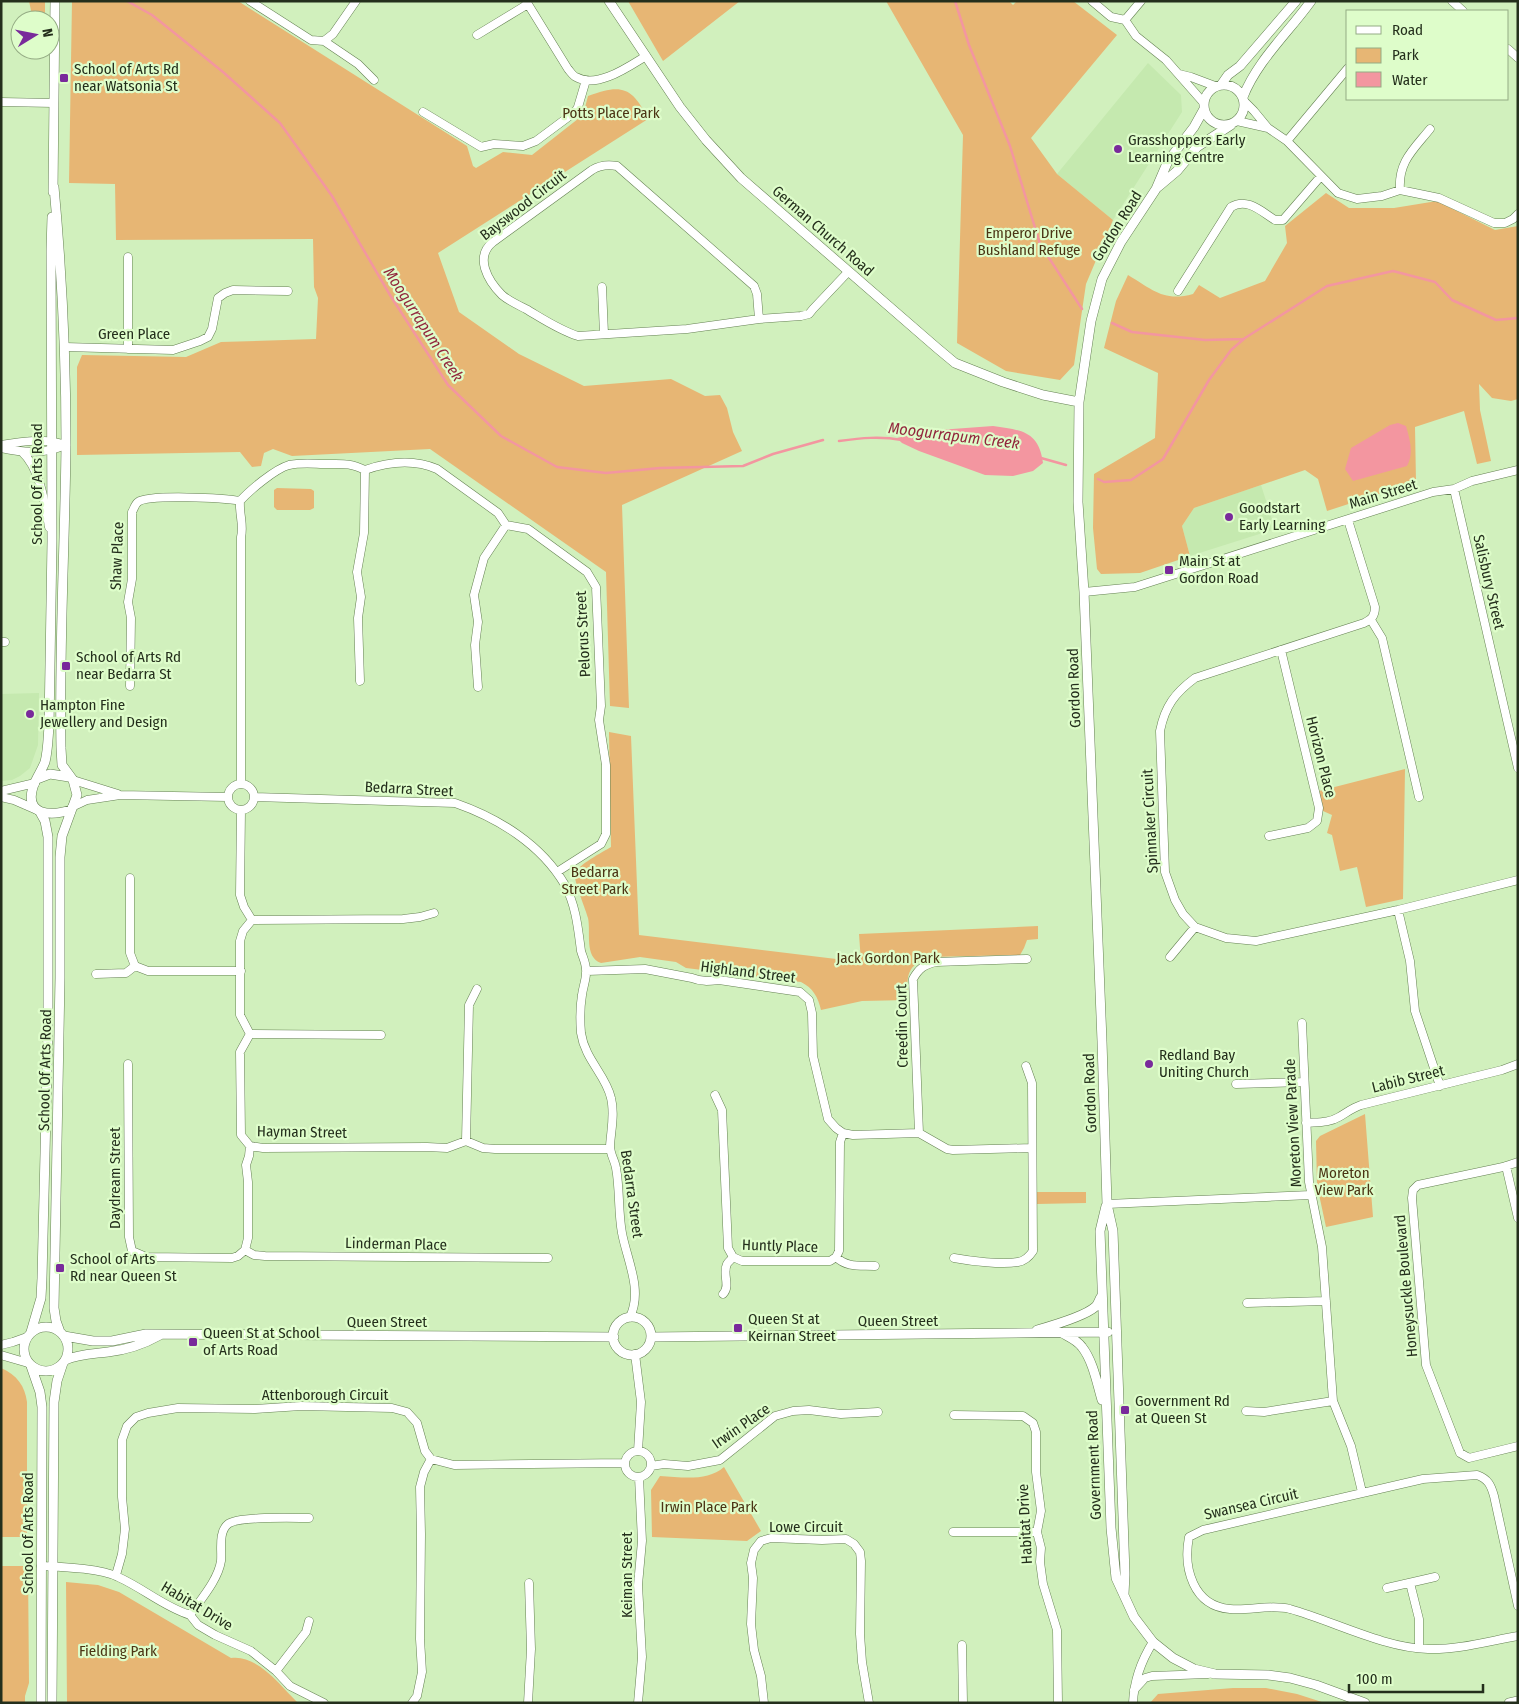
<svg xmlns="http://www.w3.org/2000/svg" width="1519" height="1704" font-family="'Fira Sans Condensed',sans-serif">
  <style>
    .built { fill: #c5e9af }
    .green { fill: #e7b674 }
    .water { fill: #f396a0 }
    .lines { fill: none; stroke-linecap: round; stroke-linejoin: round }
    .stream { stroke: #f396a0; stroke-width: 2.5 }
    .minor-casing { stroke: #658153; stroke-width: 9 }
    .tertiary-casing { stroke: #658153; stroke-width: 10 }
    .minor { stroke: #fff; stroke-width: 8 }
    .tertiary { stroke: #fff; stroke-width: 9 }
    .poi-dot { fill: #792a9b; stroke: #defdca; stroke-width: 2 }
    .labels { text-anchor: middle; stroke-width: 4.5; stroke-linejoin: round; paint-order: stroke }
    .poi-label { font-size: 15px; fill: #242f1c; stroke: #defdca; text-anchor: start }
    .park-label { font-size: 15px; fill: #4b3414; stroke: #defdca }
    .street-label { font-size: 15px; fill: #242f1c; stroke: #defdca }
    .water-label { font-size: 16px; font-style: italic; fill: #92273d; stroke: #defdca }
  </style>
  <rect width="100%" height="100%" fill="#d1f0bd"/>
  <path class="built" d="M1148 63 1181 95 1182 112 1113 220 1057 174Z
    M1261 485 1275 529 1190 556 1182 526 1194 508Z
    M39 693 38 745 30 768 20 776 12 780 1 781V694Z"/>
  <path class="green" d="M29 1H45V20H33Z
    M72 1H238L467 146 473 166 476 168 503 152 532 155 583 115 588 96C621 84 632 86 648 119L438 253 459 312 519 354 584 386 671 379 705 396 720 395 727 408 733 432 742 451 622 505 629 708 610 706 606 572 430 449 292 456 273 449 264 453 261 466 252 467 240 452 77 455V367L82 355 186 357 221 342 316 339 318 298 314 287 313 239 116 240 115 184 69 183Z
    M628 1H740L663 61Z
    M886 1H1009L1013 5 1017 1H1073L1117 35 1031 138 1057 174 1113 220 1086 284 1074 365 1060 380 1006 371 957 343 963 135Z
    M1326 193 1349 208H1394L1437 201 1495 230 1518 226V399L1511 401 1492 398 1479 384 1480 410 1491 461 1477 464 1464 411 1415 427 1416 482 1327 511 1318 479 1305 470 1194 508 1182 526 1190 556 1140 573 1101 574 1097 569 1093 528 1094 474 1155 438 1158 373 1104 348 1116 301 1128 275C1153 290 1164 302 1193 294L1199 285 1220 298 1265 281 1287 243 1285 226Z
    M277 488 311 489 314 491V508L310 510H277L274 507V490Z
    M609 732 631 736 639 935 861 962 859 934 1038 926V939L1027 940 1024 948 1020 955 929 957C905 966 907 978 908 1000L862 1001 821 1010C818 997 813 988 801 982L686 968 676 962 640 957 601 963C584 957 591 932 588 918 586 910 573 879 575 874 577 865 603 852 611 847Z
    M1405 769 1403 899 1366 907 1357 867 1340 871 1332 835 1327 833 1332 815 1323 811 1319 791Z
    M1365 1114 1373 1217 1326 1227 1317 1185 1316 1141 1320 1136Z
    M1037 1192H1086V1203L1037 1204Z
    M1 1368C17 1375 25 1386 27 1402V1535L24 1537H1Z
    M724 1467 761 1531 747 1541 652 1537 651 1490 660 1476C681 1477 707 1482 724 1467Z
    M1 1566H28L29 1683 25 1696V1703H1Z
    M66 1582 98 1585 119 1592 231 1658C257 1654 281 1686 298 1703H67Z
    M1233 1688H1266L1297 1694 1325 1703H1150L1158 1694Z"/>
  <path class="water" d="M1398 423 1406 426C1410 440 1414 453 1407 466L1353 481 1345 469 1351 448 1390 425Z
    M993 426C1021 430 1039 431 1043 463L1033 471 1013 476 985 475 919 451 902 443 897 438 925 431Z"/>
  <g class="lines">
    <path class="stream" d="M127 1 152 15 223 72 280 123 332 196 390 295 448 385 501 436 557 467 606 473 660 468 743 466 773 454 823 440
      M955 1 969 45 1010 146 1040 244 1082 309
      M1112 323 1132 332 1205 340 1244 339
      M839 441C861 438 880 436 902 440
      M1041 458 1066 465
      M1098 479 1104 482 1131 480 1163 459 1209 380 1231 350 1245 338 1327 286 1393 271 1435 282 1452 300 1496 320 1518 318"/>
    <defs>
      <path id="minor" d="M250 1 311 40 324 41 333 34 356 1
        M526 1 568 69C570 71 573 76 576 77 597 89 628 67 646 56
        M1092 1 1111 17 1125 20 1136 36 1166 60 1203 102
        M1452 1 1463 11
        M1125 20 1141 1
        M477 35 528 4
        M324 41 358 64 374 80
        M1508 49 1518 58
        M1179 74 1191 77 1215 86
        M1244 101 1254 111 1268 128
        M1 102 54 103
        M423 112 481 147 494 144 523 146 536 141 575 112 578 107 586 80
        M1237 121 1268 128 1287 141 1338 193 1357 199 1382 196 1400 190 1439 198 1494 223H1505L1513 219 1518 214
        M1287 141 1348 68
        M1400 190C1398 162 1413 150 1430 129
        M602 287 604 334
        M1178 291 1231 207C1247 197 1262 212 1275 220H1283L1321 176
        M759 319 757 294 754 286 617 166C607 164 600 165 592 170L493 242C474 257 488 281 502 295 509 301 518 305 526 309 543 319 559 330 578 336L687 329 759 319 801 316 809 314 813 309 848 272
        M65 347 173 350 200 341 208 337 212 329 218 298 225 293 233 290 288 291
        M128 349V257
        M1 445C24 441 43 438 66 445
        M1 448C25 453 43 454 66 445
        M22 452C40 468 45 504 49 527
        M1454 489 1518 768
        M1348 520 1375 607C1375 616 1372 619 1364 623L1195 678C1175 693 1165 706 1160 731L1165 872 1175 900 1183 914 1195 927 1226 938 1256 941 1398 910 1518 880
        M1084 592 1135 587 1433 492 1454 489 1472 481 1518 470
        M1371 620 1382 638 1419 797
        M1 642H5
        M360 681 358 618 361 597 357 572 364 533 365 470
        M130 686 131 618 128 602 132 579V512C134 509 135 504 138 502 148 494 225 498 240 501
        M478 687 475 645 478 622 474 595 484 558 506 525
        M73 780 118 794
        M241 783V537C244 525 239 514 240 501 250 490 275 469 289 465 302 462 315 464 328 464 344 464 350 463 365 470 388 462 414 459 437 469L498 513 506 525 528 529 587 572 596 587 601 706 599 720 606 765V834L601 844 557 872
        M228 797a13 13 0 1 1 26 0a13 13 0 1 1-26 0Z
        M1 791 35 783
        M1 797 14 800 37 810
        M254 797 455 803C498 818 541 844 565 885 576 906 578 928 581 951 583 958 587 965 586 973 586 980 583 987 582 995 580 1007 580 1021 581 1033 585 1060 606 1075 611 1098 615 1114 611 1130 610 1146 610 1154 615 1161 616 1168 620 1189 618 1212 622 1233 627 1260 643 1290 630 1317
        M72 807 87 800 120 795 227 797
        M241 810 240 895 244 907 252 920 243 931 240 941V1015L250 1034 240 1052 241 1135 250 1146 263 1148 427 1147 447 1148 466 1141 483 1148 495 1149H610
        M1269 836 1308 828 1317 821 1319 808 1281 650
        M130 878V953L135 966 148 971H241
        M1398 910 1410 961 1415 1011 1440 1086
        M252 920 403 919 420 917 434 913
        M1170 957 1195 927
        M587 971 645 969 692 978C702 982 709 981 719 980L800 992 809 1000 812 1013 813 1056 828 1119 836 1128 843 1133 853 1135 919 1133 947 1149 953 1150 1032 1148
        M96 974 126 973 135 966
        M1302 1023 1309 1182 1322 1247 1333 1401 1351 1446 1362 1492
        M250 1034 381 1035
        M128 1064 129 1237 132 1251 146 1257 232 1258 238 1256 245 1250 248 1238V1182L246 1165 249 1156 250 1146
        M1236 1084 1304 1082
        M715 1095 722 1110 728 1248 733 1257 742 1261H830L836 1257 839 1251 840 1142 843 1133
        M1306 1123C1318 1122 1329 1123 1339 1117 1346 1113 1352 1108 1361 1105L1502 1070 1518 1064
        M919 1133 913 979C919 968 924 965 936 962L1027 959
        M466 1141 469 1005 477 989
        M1518 1162 1503 1167 1418 1185 1413 1190 1412 1198 1426 1365 1460 1453 1469 1458 1518 1446
        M1506 1166 1518 1218
        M1107 1204 1311 1195
        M245 1250 254 1255 265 1256 548 1258
        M836 1257C847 1268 861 1265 875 1266
        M954 1258C970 1261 1002 1265 1018 1262 1025 1261 1029 1257 1033 1251L1032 1083 1026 1066
        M723 1294C731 1286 722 1274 727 1264 728 1262 731 1260 733 1257
        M1247 1303 1326 1301
        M1 1345 13 1342 27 1337
        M635 1354 641 1402 638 1451
        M1 1355 28 1363
        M1246 1411 1264 1412 1333 1401
        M954 1415 1023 1416 1033 1423 1036 1432V1472L1041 1511 1037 1532 1041 1548 1040 1562 1043 1584 1057 1630 1058 1703
        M625 1464a13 13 0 1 1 26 0a13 13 0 1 1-26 0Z
        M431 1459 454 1465 625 1463
        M651 1466 664 1464 688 1466 720 1460 775 1416 793 1411 809 1410 841 1414 878 1412
        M953 1532H1037
        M41 1566C62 1567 100 1568 118 1577 143 1588 164 1607 190 1615L198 1625 215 1635 251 1651 276 1671 290 1686 324 1703
        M116 1575 122 1554 125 1529 122 1497V1440L127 1426 136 1417 148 1413 178 1408 255 1409 301 1406 392 1408 407 1412 417 1423 425 1451 431 1459 424 1472 420 1487 421 1534 420 1639 422 1672 417 1696 412 1703
        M1410 1583 1419 1619V1648
        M1387 1588 1435 1577
        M1518 1606 1494 1496C1491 1485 1488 1479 1477 1475L1423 1479 1203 1530 1189 1537C1183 1568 1193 1606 1230 1609 1250 1611 1270 1604 1290 1609 1333 1621 1384 1648 1428 1649 1458 1650 1489 1641 1518 1636
        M190 1615C201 1599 218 1580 221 1561 222 1550 218 1532 228 1524 238 1516 293 1518 309 1518
        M962 1645 963 1703
        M276 1671 306 1632 309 1621
        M1134 1690 1145 1678 1152 1676 1208 1674
        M528 1703 531 1649 529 1583
        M638 1703 642 1657 638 1585 642 1541 639 1477
        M764 1703 761 1676 754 1650 751 1624 753 1578 751 1563 754 1550 761 1541 771 1538 822 1540 846 1539 854 1544 860 1552 861 1561 860 1634 862 1662 869 1703
        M1133 1703C1134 1680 1141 1661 1153 1642"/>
      <path id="tertiary" d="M609 1 680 107 706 140 741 178 937 348 955 363 1003 382 1043 395 1079 402
        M1204 105a20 20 0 1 1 40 0a20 20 0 1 1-40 0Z
        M1221 85 1228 75 1240 66 1296 1
        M1243 97C1257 61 1288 33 1311 1
        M54 187C62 273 66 358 66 444 65 545 59 647 61 748L62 765 73 780 77 795 62 836 60 857V978L54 1308 56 1321 60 1332
        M1158 187 1177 171 1197 147 1231 125
        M53 192 55 1
        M52 217 51 250 52 541 49 726C48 738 48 750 45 762 42 770 36 778 33 787 24 816 51 816 71 810
        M37 779 50 774 69 777
        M1106 1206 1100 1231 1111 1528 1116 1578 1134 1617 1153 1642 1173 1658 1194 1669 1215 1674 1268 1675 1290 1678 1316 1685 1365 1703
        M613 1336a19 19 0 1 1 38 0a19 19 0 1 1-38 0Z
        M24 1349a22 22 0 1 1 44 0a22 22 0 1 1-44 0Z
        M1037 1330C1051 1326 1085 1316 1095 1307 1098 1305 1099 1300 1101 1297
        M31 1332 41 1298 42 1278 48 1029V837L45 821 40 812
        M1062 1333C1069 1337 1077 1340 1082 1347 1093 1361 1097 1383 1102 1400
        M64 1336 93 1341H112L146 1334 614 1337
        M651 1337 1108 1332
        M65 1360C79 1354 92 1354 108 1352 126 1350 144 1344 160 1335
        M31 1366 40 1392 42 1407 41 1703
        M1124 1594 1125 1574 1113 1231 1107 1204 1102 1041 1084 592 1078 502 1079 402 1091 321 1102 279 1121 242 1156 189 1168 161 1194 127 1204 109
        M52 1703 54 1402 57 1381 63 1363
        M1509 1703 1518 1701"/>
    </defs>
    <use href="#minor" class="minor-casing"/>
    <use href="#tertiary" class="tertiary-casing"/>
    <use href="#minor" class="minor"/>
    <use href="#tertiary" class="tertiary"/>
  </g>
  <g class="poi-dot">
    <rect x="59" y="73" width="10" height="10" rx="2.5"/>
    <circle cx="1118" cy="149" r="5"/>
    <circle cx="1229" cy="517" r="5"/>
    <rect x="1164" y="565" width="10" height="10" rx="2.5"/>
    <rect x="61" y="661" width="10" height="10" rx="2.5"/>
    <circle cx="30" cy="714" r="5"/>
    <circle cx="1149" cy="1064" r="5"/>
    <rect x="55" y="1263" width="10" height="10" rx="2.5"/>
    <rect x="733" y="1323" width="10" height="10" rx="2.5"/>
    <rect x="188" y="1337" width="10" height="10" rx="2.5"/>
    <rect x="1120" y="1405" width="10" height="10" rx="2.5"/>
  </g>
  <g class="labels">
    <g class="poi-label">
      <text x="74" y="74">School of Arts Rd<tspan x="74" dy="17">near Watsonia St</tspan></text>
      <text x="1128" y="145">Grasshoppers Early<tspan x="1128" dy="17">Learning Centre</tspan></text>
      <text x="1239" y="513">Goodstart<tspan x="1239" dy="17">Early Learning</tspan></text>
      <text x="1179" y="566">Main St at<tspan x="1179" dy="17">Gordon Road</tspan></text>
      <text x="76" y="662">School of Arts Rd<tspan x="76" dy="17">near Bedarra St</tspan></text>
      <text x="40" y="710">Hampton Fine<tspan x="40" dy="17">Jewellery and Design</tspan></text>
      <text x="1159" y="1060">Redland Bay<tspan x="1159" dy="17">Uniting Church</tspan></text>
      <text x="70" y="1264">School of Arts<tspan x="70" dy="17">Rd near Queen St</tspan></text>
      <text x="748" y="1324">Queen St at<tspan x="748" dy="17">Keirnan Street</tspan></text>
      <text x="203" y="1338">Queen St at School<tspan x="203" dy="17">of Arts Road</tspan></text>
      <text x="1135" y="1406">Government Rd<tspan x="1135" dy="17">at Queen St</tspan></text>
    </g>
    <g class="park-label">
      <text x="611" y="118">Potts Place Park</text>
      <text x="1029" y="238">Emperor Drive<tspan x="1029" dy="17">Bushland Refuge</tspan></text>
      <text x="595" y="877">Bedarra<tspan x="595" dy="17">Street Park</tspan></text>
      <text x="888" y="963">Jack Gordon Park</text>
      <text x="1344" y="1178">Moreton<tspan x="1344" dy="17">View Park</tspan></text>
      <text x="709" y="1512">Irwin Place Park</text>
      <text x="118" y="1656">Fielding Park</text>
    </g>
    <g class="street-label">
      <text transform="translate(523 205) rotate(-38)" y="5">Bayswood Circuit</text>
      <text transform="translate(1117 226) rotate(-58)" y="5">Gordon Road</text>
      <text transform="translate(823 231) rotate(41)" y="5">German Church Road</text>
      <text x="134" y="339">Green Place</text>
      <text transform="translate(37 484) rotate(-90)" y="5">School Of Arts Road</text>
      <text transform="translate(1383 494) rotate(-17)" y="5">Main Street</text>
      <text transform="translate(117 556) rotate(-88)" y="5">Shaw Place</text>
      <text transform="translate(1489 582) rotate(77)" y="5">Salisbury Street</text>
      <text transform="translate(583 634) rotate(-93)" y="5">Pelorus Street</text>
      <text transform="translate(1074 688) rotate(-92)" y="5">Gordon Road</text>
      <text transform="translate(1321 757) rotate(76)" y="5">Horizon Place</text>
      <text transform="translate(409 789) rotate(3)" y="5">Bedarra Street</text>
      <text transform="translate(1150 821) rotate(-93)" y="5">Spinnaker Circuit</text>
      <text transform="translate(748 972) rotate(7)" y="5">Highland Street</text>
      <text transform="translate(902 1026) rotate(-91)" y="5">Creedin Court</text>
      <text transform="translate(45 1070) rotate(-89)" y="5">School Of Arts Road</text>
      <text transform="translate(1408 1079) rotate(-14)" y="5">Labib Street</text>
      <text transform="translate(1090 1093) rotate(-92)" y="5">Gordon Road</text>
      <text transform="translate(1293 1123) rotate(-93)" y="5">Moreton View Parade</text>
      <text transform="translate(302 1132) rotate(1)" y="5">Hayman Street</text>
      <text transform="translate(115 1178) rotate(-90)" y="5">Daydream Street</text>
      <text transform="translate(632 1194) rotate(82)" y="5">Bedarra Street</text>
      <text transform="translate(396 1244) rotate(1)" y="5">Linderman Place</text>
      <text transform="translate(780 1246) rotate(2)" y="5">Huntly Place</text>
      <text transform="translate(1406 1286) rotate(-95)" y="5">Honeysuckle Boulevard</text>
      <text x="898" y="1326">Queen Street</text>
      <text x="387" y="1327">Queen Street</text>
      <text x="325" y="1400">Attenborough Circuit</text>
      <text transform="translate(741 1426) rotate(-35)" y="5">Irwin Place</text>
      <text transform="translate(1094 1465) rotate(-92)" y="5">Government Road</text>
      <text transform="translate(1251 1504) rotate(-13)" y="5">Swansea Circuit</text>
      <text transform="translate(1025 1524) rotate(-93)" y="5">Habitat Drive</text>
      <text x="806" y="1532">Lowe Circuit</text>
      <text transform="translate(28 1533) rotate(-90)" y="5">School Of Arts Road</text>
      <text transform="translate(627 1575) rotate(-90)" y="5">Keiman Street</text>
      <text transform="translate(197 1606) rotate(31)" y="5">Habitat Drive</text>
    </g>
    <g class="water-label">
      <text transform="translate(424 324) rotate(57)" y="6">Moogurrapum Creek</text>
      <text transform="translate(954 435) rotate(7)" y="6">Moogurrapum Creek</text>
    </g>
  </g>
  <rect width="1519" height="1704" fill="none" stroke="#242f1c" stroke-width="5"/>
  <rect x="1346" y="10" width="162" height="90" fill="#defdca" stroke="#94ab84"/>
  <rect x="1356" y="26" width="25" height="8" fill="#ffffff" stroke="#94ab84"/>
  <text x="1392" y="35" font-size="15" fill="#242f1c">Road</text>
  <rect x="1356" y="48" width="25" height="15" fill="#e7b674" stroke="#94ab84"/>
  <text x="1392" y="60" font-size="15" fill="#242f1c">Park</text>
  <rect x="1356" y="72" width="25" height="15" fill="#f396a0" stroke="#94ab84"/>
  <text x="1392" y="85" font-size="15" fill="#242f1c">Water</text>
  <g transform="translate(35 35) rotate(80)"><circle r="24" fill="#defdca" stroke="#94ab84"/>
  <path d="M0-4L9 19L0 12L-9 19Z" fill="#792a9b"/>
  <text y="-8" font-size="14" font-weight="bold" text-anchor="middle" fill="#242f1c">N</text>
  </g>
  <path d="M1349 1684v8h134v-8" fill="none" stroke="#242f1c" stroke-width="2.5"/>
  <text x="1356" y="1684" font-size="15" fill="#242f1c" stroke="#defdca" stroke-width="4" paint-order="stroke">100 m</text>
</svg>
